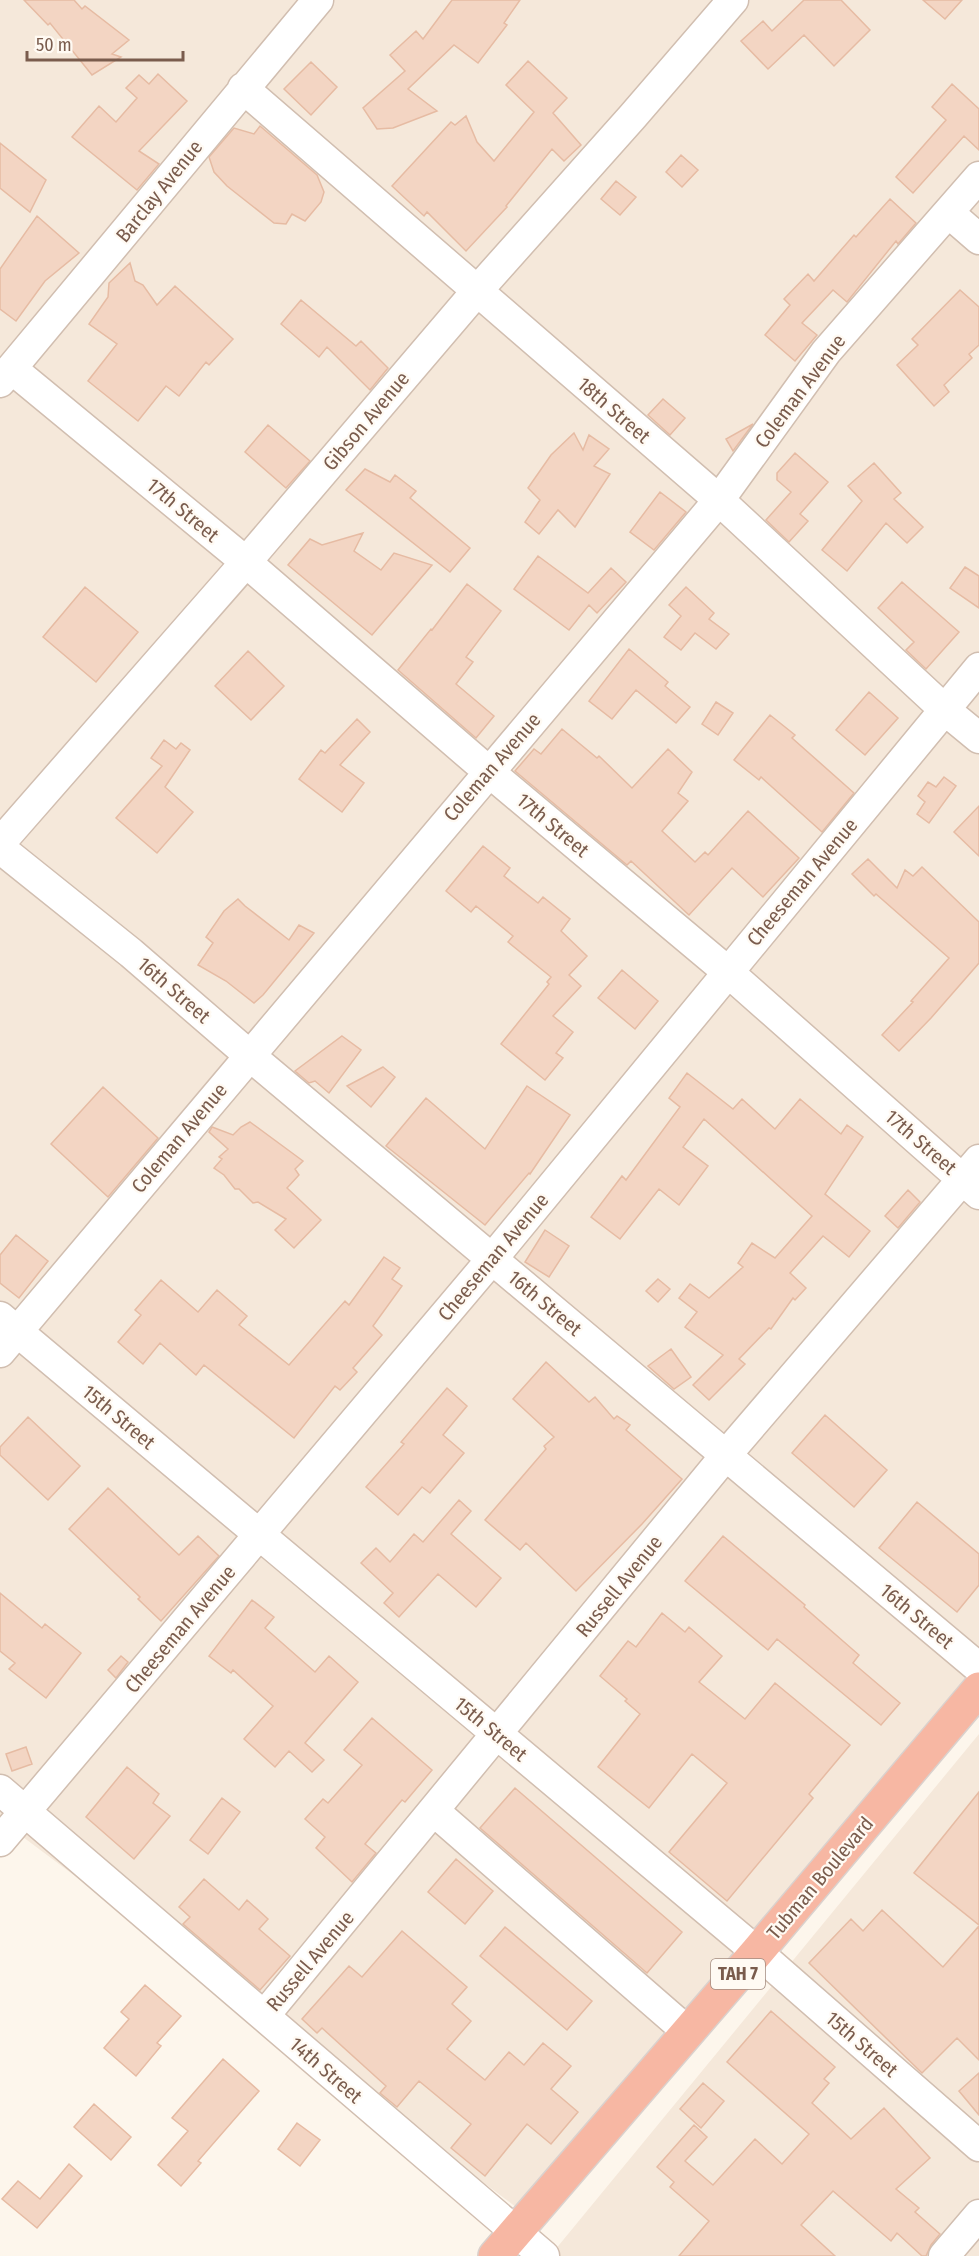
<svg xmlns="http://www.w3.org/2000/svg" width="979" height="2256" font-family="'Fira Sans Condensed',sans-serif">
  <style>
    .residential { fill: #f5e8da }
    .building { fill: #f3d5c3; stroke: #e6bba3; stroke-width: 1.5 }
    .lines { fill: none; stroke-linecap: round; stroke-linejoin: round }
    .minor-casing { stroke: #d1beb0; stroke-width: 33 }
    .highway-casing { stroke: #dad1cd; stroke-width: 36 }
    .minor { stroke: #fff; stroke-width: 30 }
    .highway { stroke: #f7b7a3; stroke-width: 33 }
    .labels { text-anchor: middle; stroke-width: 4.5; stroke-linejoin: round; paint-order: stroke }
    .shield { fill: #fffaf3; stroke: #a28b7f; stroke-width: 1.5 }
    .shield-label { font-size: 18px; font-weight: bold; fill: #7a5c4d }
    .street-label { font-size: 20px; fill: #7a5c4d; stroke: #fffaf3 }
  </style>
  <rect width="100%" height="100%" fill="#fdf6ec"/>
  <path class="residential" d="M0 0H979V1666L516 2207 19 1834 0 1857Z
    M979 1734V2256H550Z"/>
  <path class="building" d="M24 0H74L82 9 85 6 129 40 112 54 121 57 92 75 50 23 48 25Z
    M452 0H520L504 23 507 25 478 63 454 45 408 89 437 111 393 128 377 129 363 108 405 71 390 55 416 31 423 39Z
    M804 0H841L870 30 834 66 804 35 768 69 741 41 763 21 772 31Z
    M923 0H962L945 19Z
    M528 61 567 98 553 113 581 145 564 161 552 149 506 206 507 207 466 251 427 212 424 216 392 186 451 122 455 125 466 116 477 142 494 161 534 112 506 85Z
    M311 62 337 87 311 115 284 89Z
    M158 74 187 101 139 151 159 164 137 190 72 137 99 106 116 122 137 98 126 88 139 75 149 84Z
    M952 84 979 109V150L964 136 913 193 896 177 946 120 932 107Z
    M260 126 317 175 324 192 321 202 305 221 292 214 286 224 274 223 227 186 214 172 209 157 234 128 254 134Z
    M0 143 46 180 30 212 0 188Z
    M681 155 698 170 682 187 666 172Z
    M616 181 636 197 620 215 601 199Z
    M890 199 916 223 898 244 896 241 847 302 833 290 802 323 817 335 795 361 765 335 790 305 784 299 808 274 814 281 854 235 856 237Z
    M37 216 79 253 45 281 16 321 0 309V269Z
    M130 263 135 281 143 285 157 305 175 286 233 339 209 365 206 362 179 396 166 386 138 421 88 381 117 344 89 324 108 297 109 283Z
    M960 290 979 307V345L969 354 972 358 944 385 949 392 934 406 897 365 918 345 912 339Z
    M301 300 356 346 361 341 388 368 370 390 327 347 319 357 281 324Z
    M663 399 685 418 670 435 648 415Z
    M753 424 733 451 726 439Z
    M268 425 310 461 286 488 245 452Z
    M574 433 583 450 589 435 609 449 594 466 610 474 575 527 558 510 539 534 525 522 540 500 528 488 551 455Z
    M795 453 828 482 800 514 808 521 789 542 766 520 791 492 777 480V473Z
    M874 463 901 493 894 499 923 527 907 543 886 523 847 571 822 550 862 501 848 486Z
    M365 469 390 482 395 475 416 491 410 498 470 548 450 572 346 490Z
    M660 492 686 512 654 550 630 532Z
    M363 533 354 551 381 570 394 553 432 565 372 635 288 565 310 539 322 545Z
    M538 556 588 593 611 568 626 582 597 613 589 605 569 630 514 589Z
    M965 567 979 576V608L950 588Z
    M902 582 959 632 926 669 906 650 914 642 878 608Z
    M467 584 501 611 466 657 473 662 456 684 494 716 476 738 398 670 431 629 432 630Z
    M85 587 138 632 96 682 43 637Z
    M686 587 714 613 709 619 729 634 716 649 695 633 681 650 664 637 681 616 669 605Z
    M629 649 668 682 665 686 690 707 676 723 636 690 612 719 589 701Z
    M248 651 284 686 251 720 215 686Z
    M869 692 898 718 865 755 836 730Z
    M716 702 733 713 718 735 702 724Z
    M770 715 795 735 792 738 854 793 822 832 761 777 759 780 734 760Z
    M357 719 370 732 340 765 364 783 342 812 299 779 321 750 325 753Z
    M562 729 597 758 599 756 632 788 668 749 692 772 678 793 688 801 662 831 695 862 705 852 708 855 748 811 799 858 763 897 732 868 689 915 631 861 627 865 515 771 534 749 541 754Z
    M164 740 176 749 181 743 190 750 165 787 193 812 157 853 116 818 162 766 151 758Z
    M944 777 956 786 929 823 917 814 925 802 918 796 928 782 936 787Z
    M979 806V856L954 832Z
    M483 846 510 868 504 876 538 903 543 897 570 919 561 931 587 956 569 975 581 986 553 1016 573 1032 556 1053 563 1058 545 1080 501 1044 549 984 547 982 551 977 508 942 513 936 476 906 471 912 446 891Z
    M868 859 897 888 905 870 913 876 922 867 979 922V963L931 1018 899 1051 882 1035 913 1002 911 1001 949 958 876 894 874 896 852 874Z
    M238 899 245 906 289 940 299 925 314 933 263 995 254 1003 226 981 198 965 213 943 206 937 224 911Z
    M622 970 658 1001 635 1029 598 998Z
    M342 1036 361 1050 329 1093 315 1081 309 1083 295 1071Z
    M383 1067 395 1077 371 1107 347 1086Z
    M687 1073 733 1109 742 1099 775 1129 800 1099 841 1134 847 1125 863 1137 825 1194 870 1231 849 1257 823 1236 790 1273 806 1288 795 1300 793 1298 771 1329 769 1328 739 1359 745 1364 709 1400 693 1385 723 1355 685 1327 697 1312 679 1298 690 1284 709 1298 743 1267 738 1263 752 1243 775 1258 812 1216 704 1119 683 1147 708 1166 679 1205 659 1189 620 1239 591 1217 622 1176 626 1180 680 1107 669 1098Z
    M527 1086 570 1115 530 1174 529 1173 485 1225 386 1146 426 1098 485 1149Z
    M103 1087 158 1138 108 1197 51 1144Z
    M250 1122 303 1161 295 1169 299 1175 287 1188 321 1220 294 1248 275 1230 286 1219 258 1202 253 1203 239 1189H235L224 1175 214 1168 222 1159 219 1157 228 1149 209 1132 212 1127 233 1135 241 1127Z
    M908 1190 920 1202 898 1228 885 1216Z
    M545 1230 569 1246 549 1277 525 1262Z
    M16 1235 48 1261 19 1298 0 1283V1255Z
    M384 1257 400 1268 392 1279 402 1286 373 1326 382 1335 353 1368 357 1372 340 1390 335 1386 294 1438 204 1365 196 1375 160 1343 143 1364 118 1342 141 1315 135 1310 161 1280 198 1312 217 1290 247 1316 239 1325 289 1365 345 1301 349 1305Z
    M658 1279 670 1289 658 1302 646 1291Z
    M671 1349 691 1377 674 1389 648 1366Z
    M546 1362 589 1402 595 1397 614 1419 617 1416 630 1425 626 1430 682 1479 642 1524 576 1591 526 1543 520 1550 485 1520 546 1449 544 1446 554 1437 513 1399Z
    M447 1388 467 1406 443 1435 464 1453 430 1493 422 1487 398 1515 366 1487 404 1444 401 1442Z
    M825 1415 887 1470 854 1507 792 1453Z
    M28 1417 80 1466 48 1500 0 1455V1447Z
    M108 1488 179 1555 198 1536 219 1556 161 1621 138 1599 140 1597 69 1529Z
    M459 1500 471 1511 451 1534 501 1578 476 1607 438 1574 399 1617 384 1603 393 1593 361 1563 376 1548 390 1562 414 1534 423 1542Z
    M917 1502 979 1554V1585L957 1612 879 1548Z
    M723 1536 805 1605 804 1607 859 1655 853 1663 900 1703 881 1725 777 1639 768 1650 685 1581Z
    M0 1593 42 1628 45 1624 81 1653 46 1698 9 1669 15 1663 0 1651Z
    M252 1600 274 1617 265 1628 315 1672 329 1656 358 1682 305 1743 324 1760 312 1772 289 1751 275 1767 244 1739 273 1706 233 1670 231 1673 209 1656Z
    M662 1613 685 1632 689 1627 722 1656 699 1682 745 1719 775 1683 850 1745 809 1794 813 1798 727 1901 669 1852 727 1783 692 1754 649 1808 598 1767 640 1714 625 1701 627 1699 600 1676 628 1641 636 1647Z
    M121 1656 128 1662 116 1678 108 1670Z
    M372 1718 432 1770 405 1802 402 1800 365 1844 376 1853 352 1882 316 1848 325 1837 305 1819 323 1799 328 1803 362 1765 344 1750Z
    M26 1747 32 1764 12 1771 6 1754Z
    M127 1767 159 1794 153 1803 170 1816 134 1859 86 1817Z
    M515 1788 682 1932 647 1973 480 1828Z
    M979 1792V1925L914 1873Z
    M222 1798 240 1812 208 1854 190 1840Z
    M456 1859 493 1891 465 1924 428 1892Z
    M204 1879 239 1910 247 1900 268 1919 259 1929 290 1956 260 1990 183 1924 190 1917 179 1907Z
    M882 1910 943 1967 979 1926V2060L957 2038 922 2073 809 1963 851 1919 863 1931Z
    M505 1927 592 2001 567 2030 480 1956Z
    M402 1931 467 1987 452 2004 471 2021 447 2049 485 2080 509 2052 524 2065 543 2043 571 2066 551 2089 578 2112 551 2144 527 2124 485 2176 451 2148 471 2124 419 2081 397 2107 380 2093 386 2086 322 2028 317 2033 302 2019 349 1966 362 1977Z
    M145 1985 181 2016 157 2043 161 2046 136 2076 104 2048 129 2019 121 2012Z
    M771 2011 835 2067 824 2079 829 2083 812 2103 851 2139 884 2108 930 2158 896 2189 919 2208 915 2212 940 2234 931 2245 926 2256H922L897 2233 891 2241 833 2191 801 2225 835 2256H679L709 2221 670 2187 674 2182 657 2167 694 2125 707 2137 685 2161 713 2185 755 2139 782 2164 809 2134 727 2062Z
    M223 2059 259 2091 198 2161 201 2163 181 2186 158 2165 188 2131 172 2118Z
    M979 2073V2115L959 2091Z
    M703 2083 724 2101 701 2128 680 2109Z
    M94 2104 131 2137 111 2160 74 2127Z
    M297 2123 320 2140 300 2166 278 2149Z
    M69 2164 82 2176 37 2228 2 2199 18 2181 40 2199Z"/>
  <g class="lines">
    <defs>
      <path id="minor" d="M243 88 719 500 945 710 979 738
        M949 213 979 239
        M12 369 246 562 488 771 728 972 979 1194
        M0 382 318 0
        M0 843 246 562 477 291 633 116 733 0
        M0 848 131 953 249 1055 979 1668
        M0 1317 757 1952 979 2146
        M0 1352 719 500 826 352 979 177
        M0 1790 544 2256
        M434 1811 688 2032
        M0 1841 492 1259 979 668
        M264 2016 726 1455 979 1160
        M944 2256 979 2215"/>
      <path id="highway" d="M495 2256 757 1952 979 1689"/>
    </defs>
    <use href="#minor" class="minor-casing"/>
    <use href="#highway" class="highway-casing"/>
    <use href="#minor" class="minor"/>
    <use href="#highway" class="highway"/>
  </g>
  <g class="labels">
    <rect class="shield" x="711" y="1959" width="54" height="30" rx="4.5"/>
    <g class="shield-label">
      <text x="738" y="1980">TAH 7</text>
    </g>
    <g class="street-label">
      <text transform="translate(159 191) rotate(-51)" y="7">Barclay Avenue</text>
      <text transform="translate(800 391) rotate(-53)" y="7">Coleman Avenue</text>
      <text transform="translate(614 410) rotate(41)" y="7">18th Street</text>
      <text transform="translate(366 421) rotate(-50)" y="7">Gibson Avenue</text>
      <text transform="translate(183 510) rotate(40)" y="7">17th Street</text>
      <text transform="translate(492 767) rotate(-49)" y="7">Coleman Avenue</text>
      <text transform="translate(553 825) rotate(40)" y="7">17th Street</text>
      <text transform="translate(802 882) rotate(-50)" y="7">Cheeseman Avenue</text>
      <text transform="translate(174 990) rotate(41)" y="7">16th Street</text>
      <text transform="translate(179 1138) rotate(-50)" y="7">Coleman Avenue</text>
      <text transform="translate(921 1142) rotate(41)" y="7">17th Street</text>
      <text transform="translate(493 1257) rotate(-50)" y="7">Cheeseman Avenue</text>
      <text transform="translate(545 1303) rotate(40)" y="7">16th Street</text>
      <text transform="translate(119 1417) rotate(40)" y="7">15th Street</text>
      <text transform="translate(619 1586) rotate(-51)" y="7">Russell Avenue</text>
      <text transform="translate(917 1616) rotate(40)" y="7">16th Street</text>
      <text transform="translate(180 1629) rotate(-50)" y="7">Cheeseman Avenue</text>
      <text transform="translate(491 1729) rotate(40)" y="7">15th Street</text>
      <text transform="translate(820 1878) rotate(-50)" y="7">Tubman Boulevard</text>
      <text transform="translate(310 1961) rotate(-50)" y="7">Russell Avenue</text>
      <text transform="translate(862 2044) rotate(41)" y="7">15th Street</text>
      <text transform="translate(326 2070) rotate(41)" y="7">14th Street</text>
    </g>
  </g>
  <path d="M27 51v9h156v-9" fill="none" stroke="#7a5c4d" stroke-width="3"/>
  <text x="36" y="51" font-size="18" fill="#7a5c4d" stroke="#fffaf3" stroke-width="4.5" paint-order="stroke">50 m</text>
</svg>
